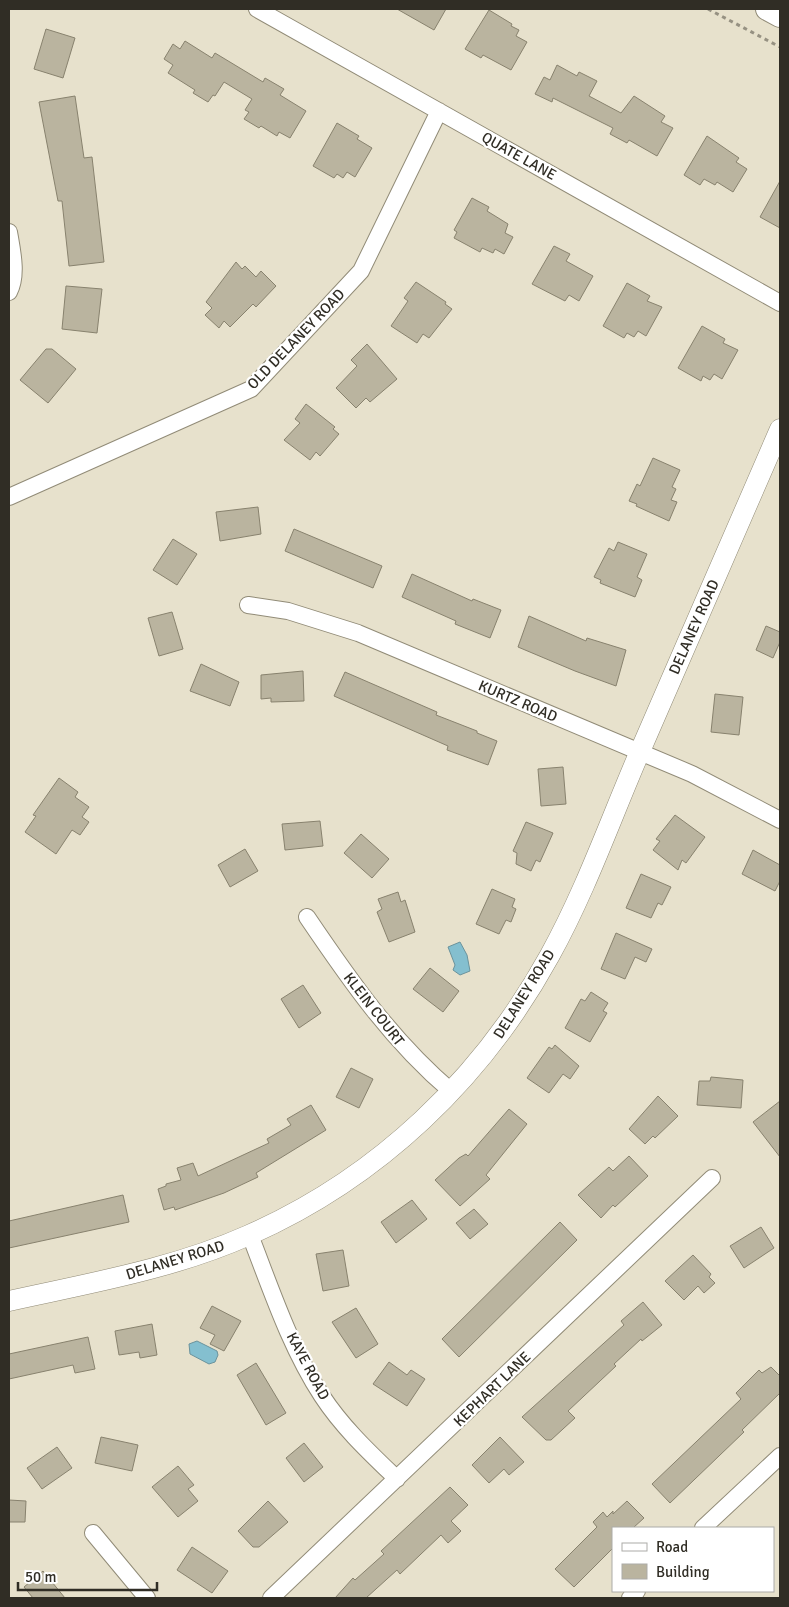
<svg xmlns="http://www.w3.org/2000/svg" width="789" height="1607" font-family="Signika,sans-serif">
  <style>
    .water { fill: #84bfcf; stroke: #6b939c }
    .building { fill: #bab49f; stroke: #88826e }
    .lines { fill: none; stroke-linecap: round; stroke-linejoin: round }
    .minor-casing { stroke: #918b77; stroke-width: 18 }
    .tertiary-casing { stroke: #918b77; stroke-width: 21 }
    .secondary-casing { stroke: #918b77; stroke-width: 24 }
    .path { stroke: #969182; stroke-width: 3; stroke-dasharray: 4 4; stroke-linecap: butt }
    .minor { stroke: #fff; stroke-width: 16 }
    .tertiary { stroke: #fff; stroke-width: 20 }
    .secondary { stroke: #fff; stroke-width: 22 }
    .labels { text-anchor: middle; stroke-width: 4.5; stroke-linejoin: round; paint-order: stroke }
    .street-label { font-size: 15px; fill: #302d25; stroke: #fff }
  </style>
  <rect width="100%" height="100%" fill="#e7e1cc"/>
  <path class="water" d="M460 942 467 955 470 971 460 975 453 970 455 965 448 947Z
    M197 1341 217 1351 218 1355 215 1362 209 1364 190 1354 189 1344Z"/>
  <path class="building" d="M397 9H446L434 30Z
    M489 10 512 24 511 26 519 30 516 36 527 42 511 70 483 55 481 58 465 49Z
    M46 29 75 38 63 78 34 69Z
    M185 41 212 58 215 53 263 82 265 78 284 89 280 95 306 111 290 138 279 132 277 136 261 126 259 128 244 119 249 112 245 110 252 99 224 82 215 96 213 95 208 102 193 93 195 90 168 73 173 65 164 59 173 44 180 49Z
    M557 65 577 76 579 72 597 81 589 96 621 113 634 96 665 116 661 122 673 128 657 156 629 140 627 143 610 134 613 128 553 98 552 102 535 94 544 77 550 80Z
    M75 96 84 158 92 157 104 262 69 266 62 201H58L39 102Z
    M337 123 359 136 357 139 372 148 355 177 347 172 343 178 337 174 334 178 313 166Z
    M707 136 739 158 736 162 747 169 733 192 717 182 715 185 704 179 700 185 684 175Z
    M780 181V228L760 217Z
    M472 198 489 207 487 211 508 224 505 233 513 237 504 254 495 249 493 253 482 248 480 252 454 238 457 232 454 230Z
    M554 246 570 254 566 261 593 276 579 301 569 295 565 301 532 284Z
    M236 262 242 269 245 266 256 277 261 271 276 286 256 307 253 304 230 327 224 321 219 328 205 315 212 308 206 302Z
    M416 282 446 302 445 304 452 309 429 338 423 334 417 343 391 326 408 301 404 298Z
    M627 283 650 296 647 301 662 307 646 336 638 331 634 337 627 333 624 338 603 326Z
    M66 286 102 289 97 333 62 329Z
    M702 326 725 339 723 343 738 350 722 379 714 374 710 380 703 376 701 381 678 368Z
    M367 344 397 379 370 402 366 398 356 408 336 388 357 366 351 360Z
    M46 349H52L76 369 48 403 20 380Z
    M306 404 335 427 333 429 339 434 320 456 316 452 310 460 284 440 300 423 295 419Z
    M653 458 680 470 672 487 676 489 671 500 677 502 669 521 636 506 637 504 629 501 637 484 640 486Z
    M258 507 261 534 220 541 216 512Z
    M294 529 382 566 373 588 285 551Z
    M173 539 197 554 177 585 153 570Z
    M618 542 647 554 637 577 642 580 635 597 600 583 601 580 594 577 609 548 614 551Z
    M412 574 472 601 473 599 501 610 490 638 455 624 456 621 402 597Z
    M172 612 183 649 159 656 148 618Z
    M529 616 586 641 587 638 626 650 616 686 575 671 518 647Z
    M766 626 780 632V642L773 658 756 650Z
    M201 664 239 682 230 706 190 691Z
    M303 671 304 701 271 702V698L261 699V675Z
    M345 672 437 712 436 715 477 731V733L497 741 488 765 447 750 448 746 334 696Z
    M715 694 743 697 739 735 711 732Z
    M563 767 566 804 541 806 538 769Z
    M59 778 78 792 75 797 89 807 82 817 89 822 80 835 72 830 56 854 25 832 36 816 33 815Z
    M675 815 705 837 686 863 682 860 678 870 653 850 660 841 656 839Z
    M320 821 323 846 285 850 282 824Z
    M526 822 553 833 540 862 536 860 531 871 516 864 517 853 513 851Z
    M361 834 389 859 372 878 344 853Z
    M245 849 258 871 230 887 218 865Z
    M753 850 780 865V881L775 891 742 874Z
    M641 874 671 887 662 905 658 903 651 918 626 908Z
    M492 889 515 899 512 907 516 909 511 922 506 920 499 934 476 924Z
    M398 892 401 902 405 900 415 932 389 942 377 912 382 909 378 899Z
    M616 933 652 949 646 962 635 957 625 979 601 969Z
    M430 968 459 991 443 1012 413 989Z
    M303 985 321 1013 299 1028 281 999Z
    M591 992 608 1003 603 1011 607 1013 590 1042 565 1028 581 999 585 1001Z
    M555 1045 579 1066 570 1079 563 1074 549 1093 527 1078 549 1047 552 1049Z
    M351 1068 373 1079 359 1108 336 1097Z
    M711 1077 743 1080 741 1108 697 1105 699 1081H710Z
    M658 1096 678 1116 655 1138 653 1136 645 1144 629 1129Z
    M780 1101V1157L753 1122Z
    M311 1105 326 1130 256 1173 258 1177 224 1193 175 1210 174 1207 164 1210 158 1189 166 1186V1184L181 1180 177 1168 193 1163 198 1176 269 1143 267 1139 291 1125 287 1119Z
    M509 1109 527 1124 486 1175 490 1179 460 1206 435 1180 459 1158 466 1154 468 1156Z
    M629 1156 648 1176 615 1207 613 1205 601 1218 578 1195 609 1167 613 1171Z
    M123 1195 129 1222 9 1248V1221Z
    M412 1200 427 1219 396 1243 381 1222Z
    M474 1209 488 1224 470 1239 456 1223Z
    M560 1222 577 1240 459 1357 442 1339Z
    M761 1227 774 1248 744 1268 730 1246Z
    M343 1250 349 1286 323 1291 316 1254Z
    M693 1255 711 1274 709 1277 715 1283 704 1293 698 1286 684 1300 665 1281Z
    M643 1302 662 1325 642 1341 641 1339 614 1364 616 1366 568 1411 575 1418 551 1440H546L522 1417 624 1325 621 1321Z
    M212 1306 241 1321 224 1351 210 1344 215 1335 200 1328Z
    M356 1308 378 1344 356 1358 332 1322Z
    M152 1324 157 1355 140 1358 139 1352 119 1355 115 1331Z
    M88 1337 95 1369 75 1373 73 1365 9 1379V1354Z
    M389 1362 407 1375 411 1370 425 1379 407 1406 373 1384Z
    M256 1363 286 1413 266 1425 237 1375Z
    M771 1367 780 1376V1393L742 1430 744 1432 670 1503 652 1484 741 1399 736 1393 759 1370 762 1373Z
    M101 1437 138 1445 132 1471 95 1463Z
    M500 1437 524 1462 509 1475 504 1469 489 1483 472 1465Z
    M304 1443 323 1467 304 1482 286 1458Z
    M57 1447 72 1468 42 1489 27 1468Z
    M178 1466 194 1485 188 1489 198 1501 178 1517 152 1487Z
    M450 1487 468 1505 451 1521 461 1531 448 1543 441 1535 400 1574 397 1570 366 1598H335L353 1578 355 1580 384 1554 381 1551Z
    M9 1500 26 1501 25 1522H9Z
    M268 1501 288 1522 259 1547H253L238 1531Z
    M627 1501 644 1518 633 1528H613V1548L574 1587 555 1569 597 1527 593 1522 603 1512 607 1517 613 1511V1514Z
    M192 1547 228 1571 212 1593 177 1570Z
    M43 1571 65 1598H33L24 1587Z"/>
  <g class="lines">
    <defs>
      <path id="minor" d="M257 9 780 303
        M9 232C12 250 18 275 9 292
        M9 497 251 389 361 271 439 111
        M248 605 288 611 358 633 692 774 780 820
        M307 917C351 982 392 1041 452 1092
        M250 1235C271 1289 290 1347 322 1396 343 1428 370 1453 397 1479
        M703 1528 780 1456
        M93 1533 147 1598
        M271 1598 712 1178
        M630 1598 637 1591"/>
      <path id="tertiary" d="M9 1301C90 1283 173 1269 249 1235 378 1178 482 1079 550 955 586 890 611 818 641 749 687 642 734 536 780 429"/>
      <path id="secondary" d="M767 9 780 16"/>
    </defs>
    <use href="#minor" class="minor-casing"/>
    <use href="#tertiary" class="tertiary-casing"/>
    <use href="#secondary" class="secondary-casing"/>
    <path class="path" d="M708 9 780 47"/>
    <use href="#minor" class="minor"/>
    <use href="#tertiary" class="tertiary"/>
    <use href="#secondary" class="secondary"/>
  </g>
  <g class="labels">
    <g class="street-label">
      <text transform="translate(519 156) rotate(29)" y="5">QUATE LANE</text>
      <text transform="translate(296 339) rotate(-46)" y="5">OLD DELANEY ROAD</text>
      <text transform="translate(694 627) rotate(-66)" y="5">DELANEY ROAD</text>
      <text transform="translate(518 701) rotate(23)" y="5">KURTZ ROAD</text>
      <text transform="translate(524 994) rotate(-58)" y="5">DELANEY ROAD</text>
      <text transform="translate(374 1009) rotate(52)" y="5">KLEIN COURT</text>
      <text transform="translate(175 1260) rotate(-17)" y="5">DELANEY ROAD</text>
      <text transform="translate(308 1366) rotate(62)" y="5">KAYE ROAD</text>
      <text transform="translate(492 1389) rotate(-44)" y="5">KEPHART LANE</text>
    </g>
  </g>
  <rect width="789" height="1607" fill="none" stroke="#302d25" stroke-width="20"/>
  <rect x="612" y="1527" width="162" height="65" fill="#ffffff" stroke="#acaba8"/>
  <rect x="622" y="1543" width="25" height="8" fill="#ffffff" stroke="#acaba8"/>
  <text x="656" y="1552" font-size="15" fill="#302d25">Road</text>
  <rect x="622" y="1564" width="25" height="15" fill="#bab49f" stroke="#acaba8"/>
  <text x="656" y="1577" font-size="15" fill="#302d25">Building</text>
  <path d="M18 1582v8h139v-8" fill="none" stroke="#302d25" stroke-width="2.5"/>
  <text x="25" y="1582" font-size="15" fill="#302d25" stroke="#ffffff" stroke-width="4" paint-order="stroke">50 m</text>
</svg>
